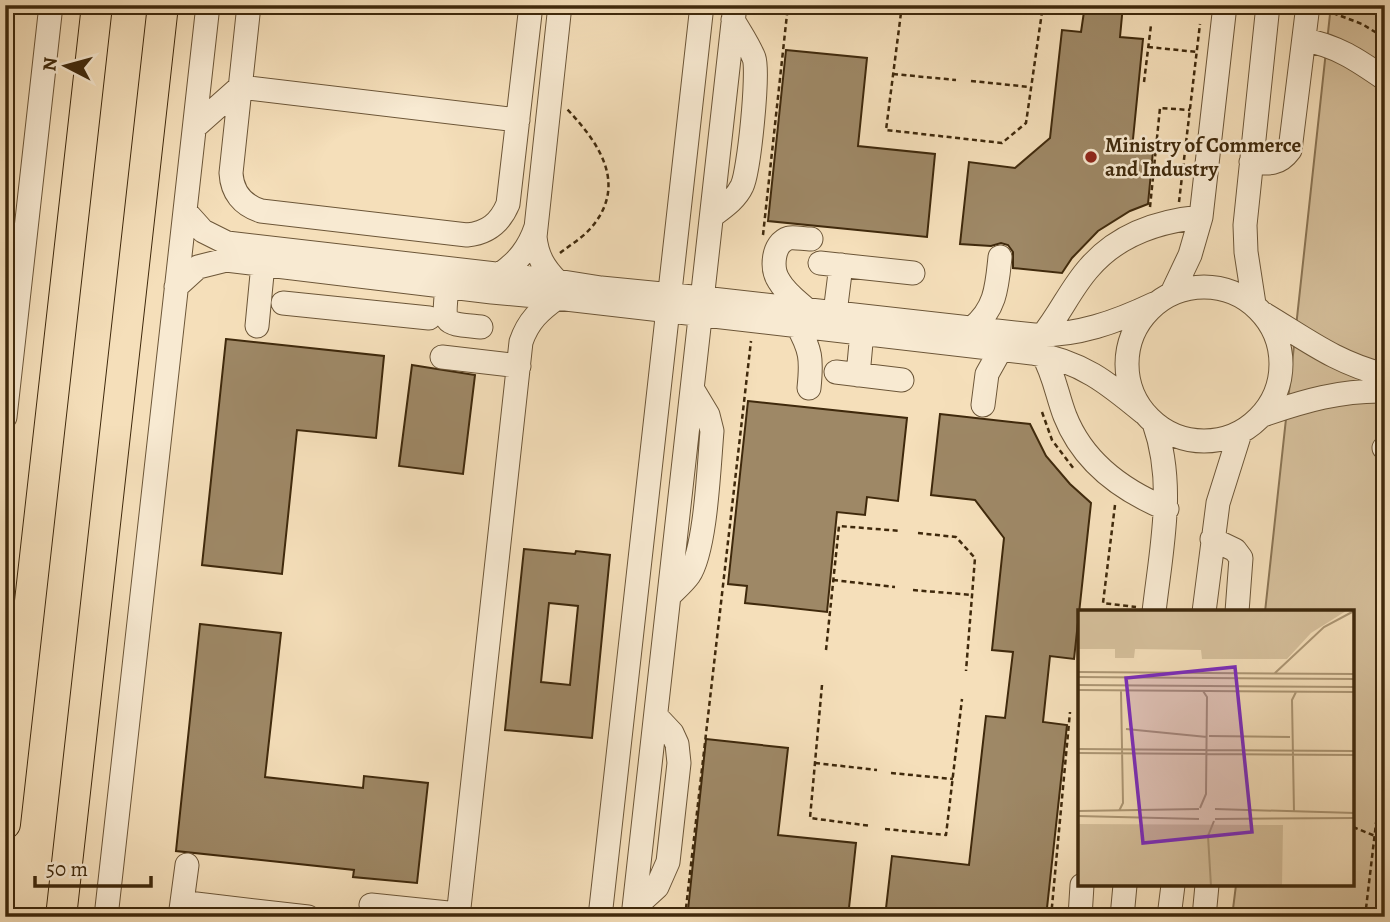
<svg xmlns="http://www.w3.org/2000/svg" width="1390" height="922" font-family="Alegreya,serif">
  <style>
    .green { fill: #d6c09c; stroke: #8a7454; stroke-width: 2 }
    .building { fill: #9e8866; stroke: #3f290c; stroke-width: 2; fill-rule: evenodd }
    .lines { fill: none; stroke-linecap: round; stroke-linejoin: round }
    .minor-casing { stroke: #6c5638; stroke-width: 25 }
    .major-casing { stroke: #3f290c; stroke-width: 32 }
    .path { stroke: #3f290c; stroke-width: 2.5; stroke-dasharray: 5 3.5; stroke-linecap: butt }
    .minor { stroke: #f8ead2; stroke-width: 23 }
    .major { stroke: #f5dfba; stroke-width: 30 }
    .poi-dot { fill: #8f2418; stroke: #f8ead2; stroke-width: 2.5 }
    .labels { text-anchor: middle; stroke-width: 5; stroke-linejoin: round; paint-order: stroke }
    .poi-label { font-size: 21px; font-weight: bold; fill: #3f290c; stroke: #f8ead2; text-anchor: start }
    .inset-road { fill: none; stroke: #ac9674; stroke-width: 2 }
    .view { fill: #7b2cbf; fill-opacity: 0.15; stroke: #7b2cbf; stroke-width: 3.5 }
    .inset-edge { fill: none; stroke: #3f290c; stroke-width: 3.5 }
  </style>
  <rect width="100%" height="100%" fill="#f5dfba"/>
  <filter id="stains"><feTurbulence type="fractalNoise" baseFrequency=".00286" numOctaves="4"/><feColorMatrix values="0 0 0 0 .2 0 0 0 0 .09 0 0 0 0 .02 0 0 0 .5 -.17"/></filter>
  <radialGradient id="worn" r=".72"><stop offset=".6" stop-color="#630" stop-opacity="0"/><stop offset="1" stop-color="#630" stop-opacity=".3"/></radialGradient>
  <path class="green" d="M1331 5H1385V917H1232L1236 885H1353V612H1265Z"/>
  <path class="building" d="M1085 5H1123L1120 37 1143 39 1132 149 1153 151 1148 204 1130 211 1098 231 1072 258 1062 273 1013 268V252L1008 245 1001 243 991 246 960 244 969 162 1015 168 1050 138 1062 30 1081 32Z
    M786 50 867 58 858 146 935 154 927 237 768 221Z
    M226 339 384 356 376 438 297 430 282 574 202 565Z
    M412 365 475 375 463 474 399 466Z
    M748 401 907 418 898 501 867 497 865 515 837 512 827 612 745 603 747 586 728 584Z
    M940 414 1030 424 1046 456 1070 484 1091 503 1074 659 1050 656 1043 722 1067 725 1046 917H885L892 856 969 865 986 716 1005 718 1013 652 992 650 1004 538 975 500 931 495Z
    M524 549 575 554 576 551 610 555 592 738 505 730ZM549 603 578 606 570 685 541 682Z
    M200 624 281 633 265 777 363 788 364 776 428 783 417 883 353 877 354 870 176 851Z
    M706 739 788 748 778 835 856 843 848 917H757L688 910Z"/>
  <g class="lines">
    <defs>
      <path id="minor" d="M249 5 231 173C232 192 242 205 261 211L467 235C488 233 500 223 508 204L531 5
        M1304 40C1336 45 1359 61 1385 79
        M195 127 240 87 518 120
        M1251 162C1269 164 1279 165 1290 150L1308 5
        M185 211 203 231 227 243 557 281 601 288 703 298 1034 335C1077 336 1116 322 1154 304
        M712 216C724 207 736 199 742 186 749 172 759 72 754 58 749 45 740 32 733 20
        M820 263 913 273
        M499 275C518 262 529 248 536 227
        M557 281C544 268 537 256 535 237L560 5
        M1127 364a77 77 0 1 1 154 0a77 77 0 1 1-154 0Z
        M176 287 198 267 226 260 492 292 557 298 1032 353C1081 361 1108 383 1144 413
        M447 287C443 326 443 323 481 327
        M1172 293 1190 255 1201 217 1225 5
        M283 303 429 318
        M1254 304 1246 252 1245 225 1268 5
        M806 309C797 301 785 292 779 281 771 269 772 243 789 238 795 237 804 239 811 239
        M835 313 841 265
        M1264 314C1306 339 1336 363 1385 375
        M797 325C811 350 812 359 809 388
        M257 326 263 264
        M972 328C996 309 997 286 1000 257
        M1042 336C1060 314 1071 288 1089 268 1118 234 1158 221 1201 217
        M1043 355C1054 374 1057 395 1065 416 1083 462 1123 491 1167 509
        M442 357 519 366
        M836 372 902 380
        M858 375 862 332
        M983 405 987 374 1001 349
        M1263 415C1304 401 1341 390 1385 391
        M5 417 51 5
        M1154 423C1176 485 1161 549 1154 612
        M1384 448H1385
        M1212 539 1235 550 1241 558 1237 612
        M670 595C676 589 684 582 689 575 706 550 709 464 712 431L708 415 693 390
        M1204 612 1218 503 1240 433
        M196 904 308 917
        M371 905 458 914
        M634 908 657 887 668 862 679 763 677 744 672 733 656 716
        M106 917 208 5
        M180 917 187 865
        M458 917 521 342C528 321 540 310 557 298
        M600 917 702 5
        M633 917 735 5
        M1080 917 1082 885
        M1122 917 1125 885
        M1169 917 1173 885
        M1204 917 1207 885"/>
      <path id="major" d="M5 824 97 5
        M61 917 163 5"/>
    </defs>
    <use href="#minor" class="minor-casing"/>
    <use href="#major" class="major-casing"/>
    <path class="path" d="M902 5 886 130 1002 143 1026 123 1042 12
      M1325 10 1362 24 1385 38
      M1148 47 1197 52
      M893 74 956 80
      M971 81 1030 87
      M1144 82 1151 25
      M1179 202 1200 24
      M1150 207 1160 108 1190 110
      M763 235 788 5
      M560 253C570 245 582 238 590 229 629 185 599 143 567 109
      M1042 412 1052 440 1074 469
      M1115 505 1103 603 1136 607
      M918 533 956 537 975 558 966 671
      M833 580 895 587
      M913 590 972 595
      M826 650 839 526 901 531
      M822 685 810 818 871 826
      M815 763 877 770
      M891 773 953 779
      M1353 827 1385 840
      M885 829 946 835 962 699
      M686 915 703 917
      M685 917 751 341
      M1051 917 1070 712
      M1365 917 1385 747"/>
    <use href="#minor" class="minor"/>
    <use href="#major" class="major"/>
  </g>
  <circle class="poi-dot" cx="1091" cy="157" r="7"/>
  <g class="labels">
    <g class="poi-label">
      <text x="1105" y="152">Ministry of Commerce<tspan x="1105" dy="24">and Industry</tspan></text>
    </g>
  </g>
  <g transform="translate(1078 610)">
    <rect width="276" height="276" fill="#f5dfba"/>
    <path d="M0 1H268L233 23 209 49H124L123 40 57 39 56 48H37V39H0ZM0 214 205 215 204 276 0 275Z" fill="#d6c09c"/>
    <path class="inset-road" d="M0 62 277 64M197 63 246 17 276 1M0 67 277 69M0 75 277 77M0 80 277 82M48 119 129 127M131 126 212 127M0 139 277 141M0 143 277 145M122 198 128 184 129 87 125 81M137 199 277 203M0 201 121 199M41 201 45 193 43 81M216 202 214 90 218 82M0 206 121 209M137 209 277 208M133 276 130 226 136 211"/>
    <path class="view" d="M157 57 174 222 65 233 48 68Z"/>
    <rect width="276" height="276" class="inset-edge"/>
  </g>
  <rect width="1390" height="922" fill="none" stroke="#f5dfba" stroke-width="28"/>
  <rect x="7" y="7" width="1376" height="908" fill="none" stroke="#3f290c" stroke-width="3.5"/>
  <rect x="14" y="14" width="1362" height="894" fill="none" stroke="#3f290c" stroke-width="2"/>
  <g transform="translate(66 66) rotate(276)" stroke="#f8ead2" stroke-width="5" paint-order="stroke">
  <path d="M0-5L12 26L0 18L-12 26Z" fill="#3f290c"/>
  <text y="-10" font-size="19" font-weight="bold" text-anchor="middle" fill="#3f290c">N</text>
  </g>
  <path d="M35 876v10h116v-10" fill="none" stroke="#3f290c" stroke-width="3.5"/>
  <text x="46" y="876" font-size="21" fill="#3f290c" stroke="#f8ead2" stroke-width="5" paint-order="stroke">50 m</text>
  <rect width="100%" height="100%" filter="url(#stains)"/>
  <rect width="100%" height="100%" fill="url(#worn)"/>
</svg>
